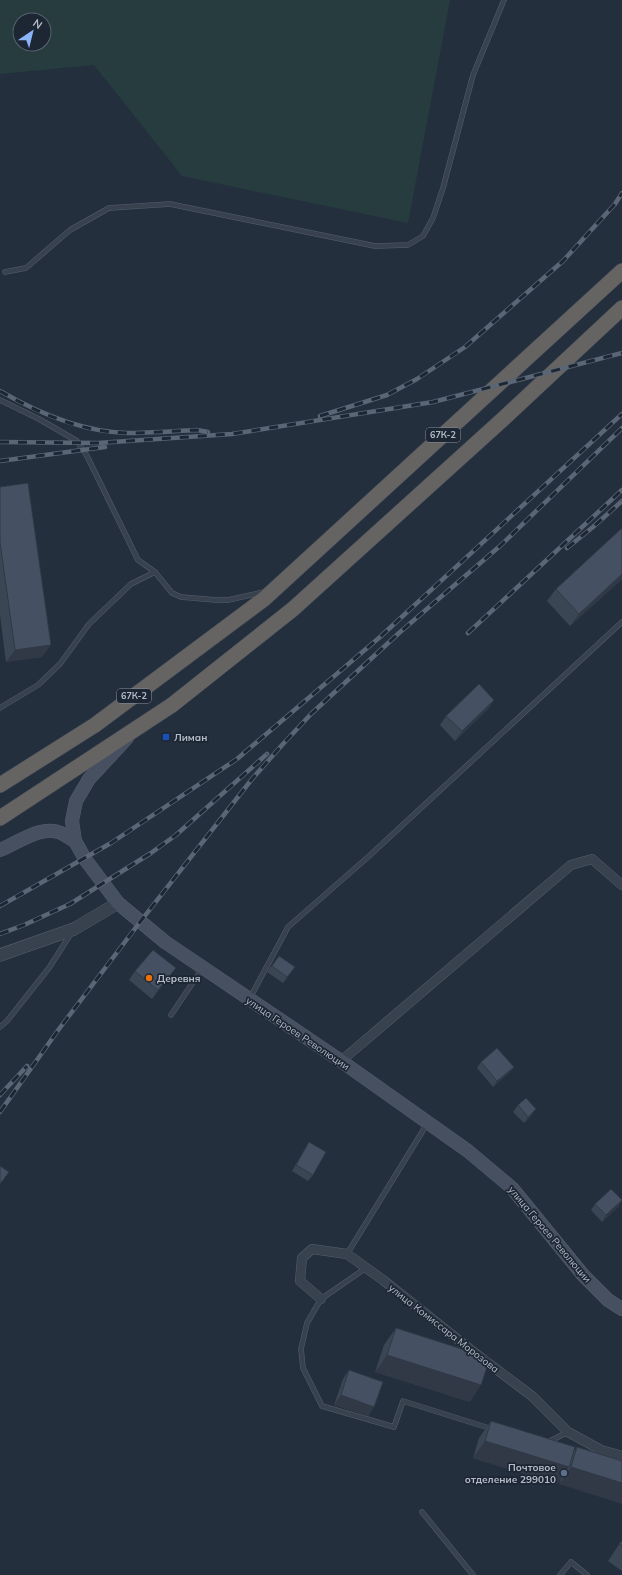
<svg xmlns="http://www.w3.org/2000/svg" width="622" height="1575" font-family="Mulish,sans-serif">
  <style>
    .green { fill: #263c3f; fill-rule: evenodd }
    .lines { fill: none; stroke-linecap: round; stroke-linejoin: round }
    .service-casing { stroke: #565f6c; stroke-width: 5.5 }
    .minor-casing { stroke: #565f6c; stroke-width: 10 }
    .tertiary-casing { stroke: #565f6c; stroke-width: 13 }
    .secondary-casing { stroke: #565f6c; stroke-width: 14 }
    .trunk-casing { stroke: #434c59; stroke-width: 16 }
    .service { stroke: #38414e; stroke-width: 4.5 }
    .minor { stroke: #38414e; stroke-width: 9 }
    .tertiary { stroke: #38414e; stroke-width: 12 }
    .secondary { stroke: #465061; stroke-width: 13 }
    .trunk { stroke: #656462; stroke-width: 15 }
    .rail-casing { stroke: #5a6575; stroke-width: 4.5 }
    .rail { stroke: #1d2633; stroke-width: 3; stroke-dasharray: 9; stroke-linecap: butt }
    .wall { fill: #3b4654 }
    .shaded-wall { fill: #303945 }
    .building { fill: #455162; stroke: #303945 }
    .transit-dot { fill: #1a4fb4; stroke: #1d2633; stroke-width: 1.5 }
    .food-dot { fill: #e8710a; stroke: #1d2633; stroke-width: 1.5 }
    .service-dot { fill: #5c6f8a; stroke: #1d2633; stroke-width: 1.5 }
    .labels { text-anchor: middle; stroke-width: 3.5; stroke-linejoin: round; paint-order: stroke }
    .shield { fill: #1d2633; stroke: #878f9c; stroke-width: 1 }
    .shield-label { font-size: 9px; font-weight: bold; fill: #b4bcc9 }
    .poi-label { font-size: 10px; font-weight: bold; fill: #b4bcc9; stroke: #1d2633; text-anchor: start }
    .street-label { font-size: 10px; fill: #b4bcc9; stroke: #1d2633 }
  </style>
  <rect width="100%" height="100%" fill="#242f3e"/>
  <path class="green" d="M0 0H450L408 223 182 176 94 65 0 74ZM20 20H44V44H20Z"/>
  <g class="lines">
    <defs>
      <path id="service" d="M5 272 26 268 70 230 109 208 170 204 375 246 408 245 423 236 433 218 443 188 473 75 504 0
        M0 400 39 419 77 441 87 456 138 560 155 572 172 593 181 597 216 600H228L264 592
        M0 708 38 685 60 664 89 624 131 584 155 572
        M250 998 288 927 368 857 622 622
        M171 1015 202 969
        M0 1027 7 1021 49 968 72 932
        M347 1254 427 1124
        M366 1268 321 1299 307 1323 301 1349 303 1368 322 1406 394 1427 403 1401 492 1429
        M548 1442 568 1432
        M422 1512 473 1575
        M560 1575 571 1562 587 1575"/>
      <path id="minor" d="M341 1061 571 865 592 859 622 885
        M321 1299 300 1281 302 1258 312 1249 347 1254 383 1280 471 1350 532 1396 568 1432 601 1450 622 1456"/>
      <path id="tertiary" d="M0 955 74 929 118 903"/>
      <path id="secondary" d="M127 738 89 779 76 801 72 821 75 841 85 859 118 903 165 942 341 1061 468 1151 512 1188 583 1275 608 1300 622 1309
        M0 850C18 843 42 824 61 833 66 835 70 839 75 841"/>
      <path id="trunk" d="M0 785 95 725 264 599 622 271
        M0 818 172 705 293 609 502 420 622 308"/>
    </defs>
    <use href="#service" class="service-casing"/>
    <use href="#minor" class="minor-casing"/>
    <use href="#tertiary" class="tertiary-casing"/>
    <use href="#secondary" class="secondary-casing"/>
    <use href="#trunk" class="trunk-casing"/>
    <use href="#service" class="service"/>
    <use href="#minor" class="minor"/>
    <use href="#tertiary" class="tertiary"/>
    <use href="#secondary" class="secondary"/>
    <use href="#trunk" class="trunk"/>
    <defs>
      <path id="rail" d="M0 391C38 413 81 432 127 433 150 433 174 431 197 430L208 432
        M320 416 387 395 417 379 465 347 563 261 615 204 622 193
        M0 442 98 443 232 434 433 402 622 353
        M0 461 105 447
        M567 548 593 527 622 501
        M468 633 622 490
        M0 906 111 843 237 759 380 637 622 414
        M0 934 24 925 70 904 151 853 176 835 267 754
        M0 1095 27 1066
        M0 1112 59 1029 140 922 252 779 283 744 311 714 399 633 500 546 622 428"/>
    </defs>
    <use href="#rail" class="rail-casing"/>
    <use href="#rail" class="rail"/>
  </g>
  <path class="wall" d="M0 487 42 657 6 662 0 615Z
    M622 528V579L570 626 547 601 556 589Z
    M494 700 488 709 455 741 440 725 446 716Z
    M279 956 295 967 283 983 267 972Z
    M176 968 152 999 129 980 135 971Z
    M481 1062 514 1067 509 1073 493 1087 477 1068Z
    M518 1105 532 1115 524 1123 513 1112Z
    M309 1142 313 1175 308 1181 292 1171Z
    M622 1200 618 1207 602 1222 591 1210 595 1204Z
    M396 1328 470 1402 375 1372 384 1345Z
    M349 1370 374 1407 368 1416 334 1405 343 1379Z
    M491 1421 573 1453 577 1447 622 1461 559 1484 561 1478 557 1484 473 1458 479 1438Z
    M622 1540V1571L608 1561Z"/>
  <path class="shaded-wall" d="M622 574V579L570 626 579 614Z
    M51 645 42 657 6 662 15 650Z
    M494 700 488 709 455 741 462 731Z
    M176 968 169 977 152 999 158 990Z
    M514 1067 509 1073 493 1087 497 1081Z
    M536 1109 532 1115 524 1123 528 1117Z
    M622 1200 618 1207 602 1222 606 1215Z
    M387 1355 481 1385 470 1402 375 1372Z
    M341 1395 374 1407 368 1416 334 1405Z
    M485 1441 569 1467 557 1484 473 1458Z
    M571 1467 622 1483V1504L559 1484Z"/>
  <path class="building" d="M28 483 51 645 15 650 0 542V487Z
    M622 528V574L579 614 556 589Z
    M479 684 494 700 462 731 446 716Z
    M153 950 176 968 158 990 135 971Z
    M279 956 295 967 287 977 272 966Z
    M497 1048 514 1067 497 1081 481 1062Z
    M526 1098 536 1109 528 1117 518 1105Z
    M309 1142 326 1152 313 1175 296 1165Z
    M0 1166 9 1172 0 1184Z
    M611 1189 622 1200 606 1215 595 1204Z
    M396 1328 490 1358 481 1385 387 1355Z
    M349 1370 383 1382 374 1407 341 1395Z
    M491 1421 575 1447 569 1467 485 1441Z
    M577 1447 622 1461V1483L571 1467Z
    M622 1540V1546L619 1544Z"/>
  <rect class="transit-dot" x="162" y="733" width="8" height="8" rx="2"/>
  <circle class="food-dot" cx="149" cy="978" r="4"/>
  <circle class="service-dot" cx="564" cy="1473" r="4"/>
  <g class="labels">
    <g class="shield">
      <rect x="426" y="428" width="34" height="14" rx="3"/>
      <rect x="117" y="689" width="34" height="14" rx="3"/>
    </g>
    <g class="shield-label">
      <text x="443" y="438">67К-2</text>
      <text x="134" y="699">67К-2</text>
    </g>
    <g class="poi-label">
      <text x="174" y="741">Лиман</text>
      <text x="157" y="982">Деревня</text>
      <text x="556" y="1471" text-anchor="end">Почтовое<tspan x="556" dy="12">отделение 299010</tspan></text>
    </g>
    <g class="street-label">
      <text transform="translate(298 1033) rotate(34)" y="4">улица Героев Революции</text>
      <text transform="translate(550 1234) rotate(50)" y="4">улица Героев Революции</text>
      <text transform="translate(444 1328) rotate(38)" y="4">улица Комиссара Морозова</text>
    </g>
  </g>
  <g transform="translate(32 32) rotate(35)"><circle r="19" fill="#1d2633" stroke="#59626f"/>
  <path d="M0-3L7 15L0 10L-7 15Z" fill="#8ab4f8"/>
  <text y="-6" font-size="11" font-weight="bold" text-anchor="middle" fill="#b4bcc9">N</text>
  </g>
</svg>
